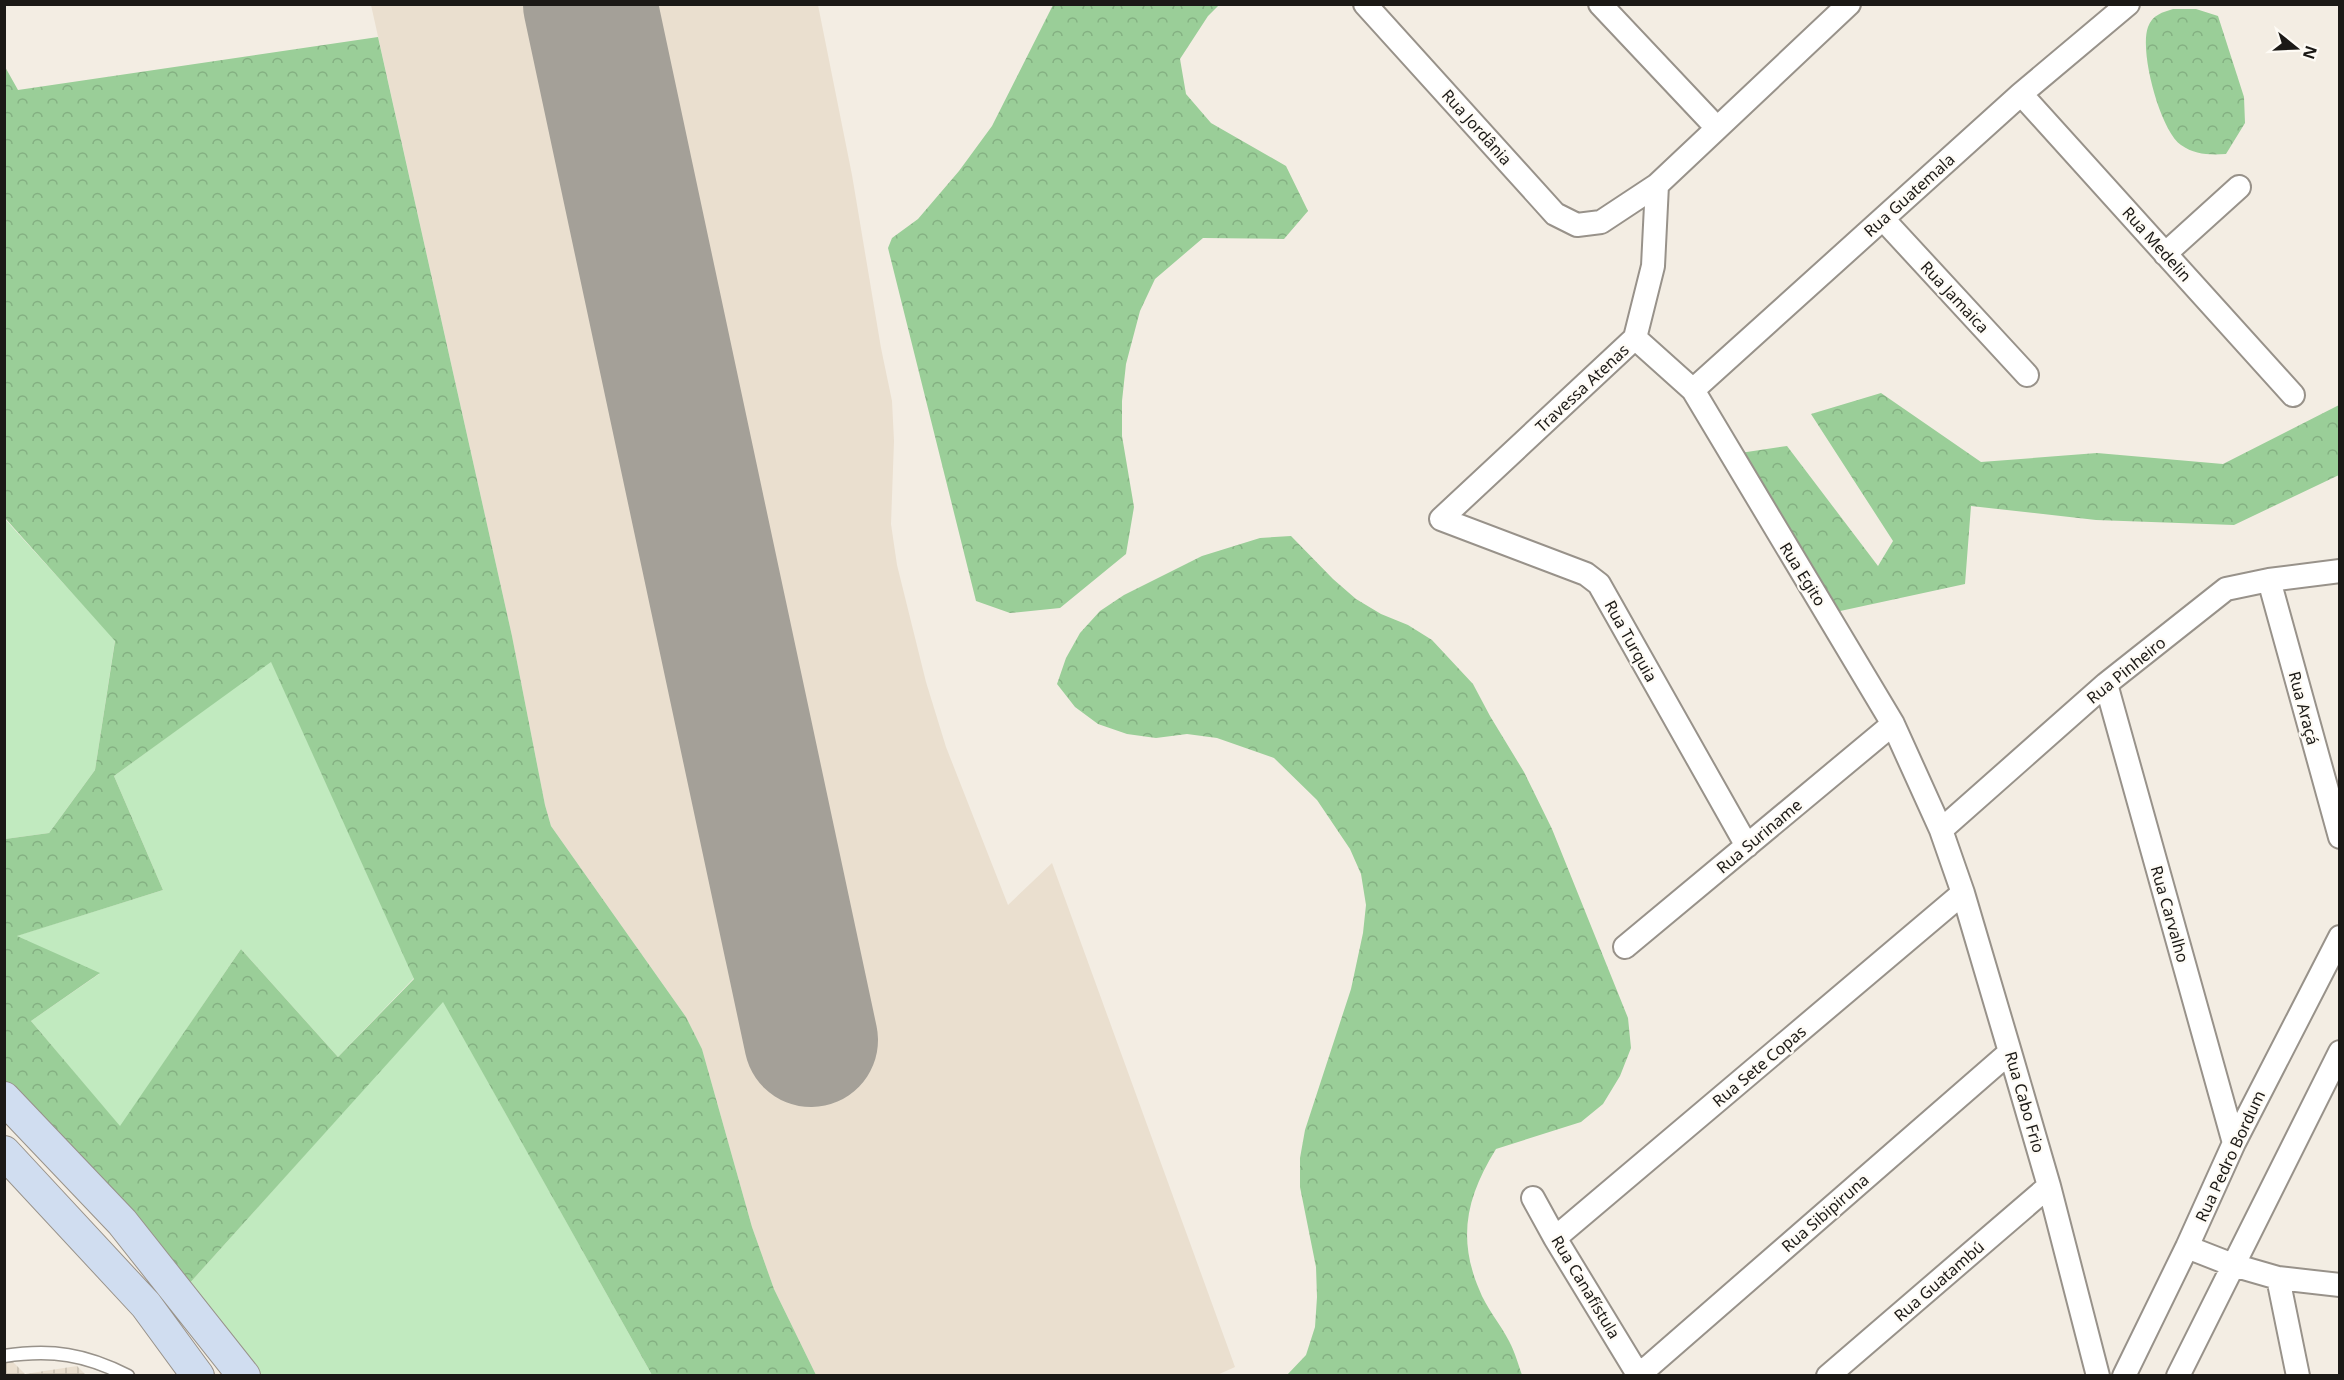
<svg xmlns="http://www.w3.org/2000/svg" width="2344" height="1380" font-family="'Noto Sans',sans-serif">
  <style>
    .industrial { fill: url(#industrial-grid) }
    .built { fill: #eadfcf }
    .grass { fill: #c1eabf }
    .forest { fill: url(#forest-crowns); fill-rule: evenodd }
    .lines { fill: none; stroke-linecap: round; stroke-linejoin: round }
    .runway { stroke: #a4a098; stroke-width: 134 }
    .service-casing { stroke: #98928a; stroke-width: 15 }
    .minor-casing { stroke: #98928a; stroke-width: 26 }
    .secondary-casing { stroke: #98928a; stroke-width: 34 }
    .service { stroke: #fff; stroke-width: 12 }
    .minor { stroke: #fff; stroke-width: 22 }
    .secondary { stroke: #d0ddf0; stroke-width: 32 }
    .labels { text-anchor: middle; stroke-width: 4.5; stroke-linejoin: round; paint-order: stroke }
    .street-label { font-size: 16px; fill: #1b1916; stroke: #fefbf5 }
  </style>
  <defs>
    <pattern id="industrial-grid" width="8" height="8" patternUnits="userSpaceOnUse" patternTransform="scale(1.5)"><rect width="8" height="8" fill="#eadfcf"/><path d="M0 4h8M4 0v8" fill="none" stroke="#c8bfb1"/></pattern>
    <pattern id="forest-crowns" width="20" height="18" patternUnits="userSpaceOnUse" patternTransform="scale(1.5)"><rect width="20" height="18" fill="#9ace98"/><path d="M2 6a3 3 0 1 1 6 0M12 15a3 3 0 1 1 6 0" fill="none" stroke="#84b082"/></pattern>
  </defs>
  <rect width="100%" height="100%" fill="#f3ede3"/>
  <path class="industrial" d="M4 1353 25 1374 77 1366 86 1375H5Z"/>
  <path class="built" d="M371 5H818L852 175 881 348 892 401 894 441 891 524 897 565 926 682 946 747 1008 905 1052 863 1235 1367 1215 1376 816 1375 774 1289 752 1227 702 1049 686 1017 551 826 545 805 512 636Z"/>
  <path class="grass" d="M4 518 115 640 95 770 49 833 5 839Z
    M271 661 414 978 338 1057 241 949 120 1127 31 1021 99 974 16 936 163 890 114 776Z
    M443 1001 652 1375H255L188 1285Z"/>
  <path class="forest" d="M1053 5H1219L1208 16 1180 59 1186 94 1211 123 1286 166 1308 211 1284 239 1203 238 1155 279 1140 311 1126 364 1122 401V436L1134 507 1126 554 1060 608 1010 613 976 601 888 248 892 238 918 219 959 171 992 126Z
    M2173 9H2196L2218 16 2244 97 2245 123 2226 154C2210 155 2195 155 2181 145 2160 130 2139 51 2148 27 2152 15 2163 12 2173 9Z
    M378 37 512 636 545 805 551 826 686 1017 702 1049 752 1227 774 1289 816 1375H652L443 1002 188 1285 5 1082V839L49 833 95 770 115 641 5 518 4 65 18 90ZM271 662 414 979 338 1057 241 949 120 1126 31 1021 100 973 17 936 163 890 114 776Z
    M1881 393 1981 462 2097 453 2223 464 2339 405V475L2234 525 2096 520 1971 506 1965 584 1831 613 1740 453 1787 446 1878 566 1893 541 1811 414Z
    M1291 536 1333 579 1356 599 1381 614 1408 625 1432 640 1473 684 1490 716 1524 772 1552 829 1628 1018 1631 1048 1620 1076 1603 1104 1581 1122 1496 1149C1467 1196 1457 1237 1479 1289 1486 1308 1500 1323 1509 1341 1515 1352 1518 1364 1522 1375H1287L1306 1355 1315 1327 1317 1297 1316 1267 1300 1187V1158L1305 1130 1351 989 1363 933 1366 905 1361 874 1350 849 1317 800 1274 758 1217 738 1187 734 1156 738 1127 734 1098 724 1075 707 1057 684 1066 658 1080 633 1100 611 1124 595 1202 556 1260 538Z"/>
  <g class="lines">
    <path class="runway" d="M590 4 811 1040"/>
    <defs>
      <path id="service" d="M4 1356C52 1349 85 1354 128 1376"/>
      <path id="minor" d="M1365 4 1555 214 1577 225 1601 222 1657 185 1849 4
        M1600 4 1717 128
        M2021 94 2293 395
        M1657 185 1653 266 1635 338 1441 519 1586 574 1599 584 1747 846
        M1883 219 2027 375
        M2165 254 2239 187
        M1635 338 1693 390 1893 724 1941 830 1963 893 2010 1052 2049 1186 2098 1376
        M1693 390 2021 94 2128 4
        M2269 580 2340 837
        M2106 684 2234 1143
        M1941 830 2106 684 2226 589 2269 580 2340 571
        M1625 947 1893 724
        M1533 1198 1555 1238 1639 1376
        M1555 1238 1963 893
        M2187 1247 2233 1265 2278 1278 2340 1285
        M2278 1278 2298 1376
        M1639 1375 2010 1052
        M1828 1376 2049 1186
        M2124 1376 2187 1247 2234 1143 2340 937
        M2178 1376 2340 1052"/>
      <path id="secondary" d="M4 1098 122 1222 244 1376
        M4 1152 146 1305 198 1376"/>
    </defs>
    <use href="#service" class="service-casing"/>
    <use href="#minor" class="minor-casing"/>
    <use href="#secondary" class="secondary-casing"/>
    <use href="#service" class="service"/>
    <use href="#minor" class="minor"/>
    <use href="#secondary" class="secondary"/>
  </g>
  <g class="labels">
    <g class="street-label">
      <text transform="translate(1477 127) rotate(48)" y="6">Rua Jordânia</text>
      <text transform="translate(1909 195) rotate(-42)" y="6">Rua Guatemala</text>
      <text transform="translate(2157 244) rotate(48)" y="6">Rua Medelin</text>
      <text transform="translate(1955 297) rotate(47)" y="6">Rua Jamaica</text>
      <text transform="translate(1582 388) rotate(-43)" y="6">Travessa Atenas</text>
      <text transform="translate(1803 574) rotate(58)" y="6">Rua Egito</text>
      <text transform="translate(1631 641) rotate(61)" y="6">Rua Turquia</text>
      <text transform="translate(2126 670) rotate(-39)" y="6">Rua Pinheiro</text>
      <text transform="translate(2304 708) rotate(75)" y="6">Rua Araçá</text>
      <text transform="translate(1759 836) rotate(-40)" y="6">Rua Suriname</text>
      <text transform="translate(2170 914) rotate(74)" y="6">Rua Carvalho</text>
      <text transform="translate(1759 1066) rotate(-40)" y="6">Rua Sete Copas</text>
      <text transform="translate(2025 1102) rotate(74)" y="6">Rua Cabo Frio</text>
      <text transform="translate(2230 1156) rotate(-65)" y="6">Rua Pedro Bordum</text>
      <text transform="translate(1825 1213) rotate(-41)" y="6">Rua Sibipiruna</text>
      <text transform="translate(1939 1281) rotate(-41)" y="6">Rua Guatambú</text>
      <text transform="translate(1586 1287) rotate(59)" y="6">Rua Canafístula</text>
    </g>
  </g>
  <rect width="2344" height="1380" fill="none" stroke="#1b1916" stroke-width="12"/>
  <g transform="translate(2296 48) rotate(108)" stroke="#fefbf5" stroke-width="4.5" paint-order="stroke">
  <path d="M0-4.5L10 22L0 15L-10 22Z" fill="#1b1916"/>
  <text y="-9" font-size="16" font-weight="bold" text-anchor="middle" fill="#1b1916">N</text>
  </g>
</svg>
